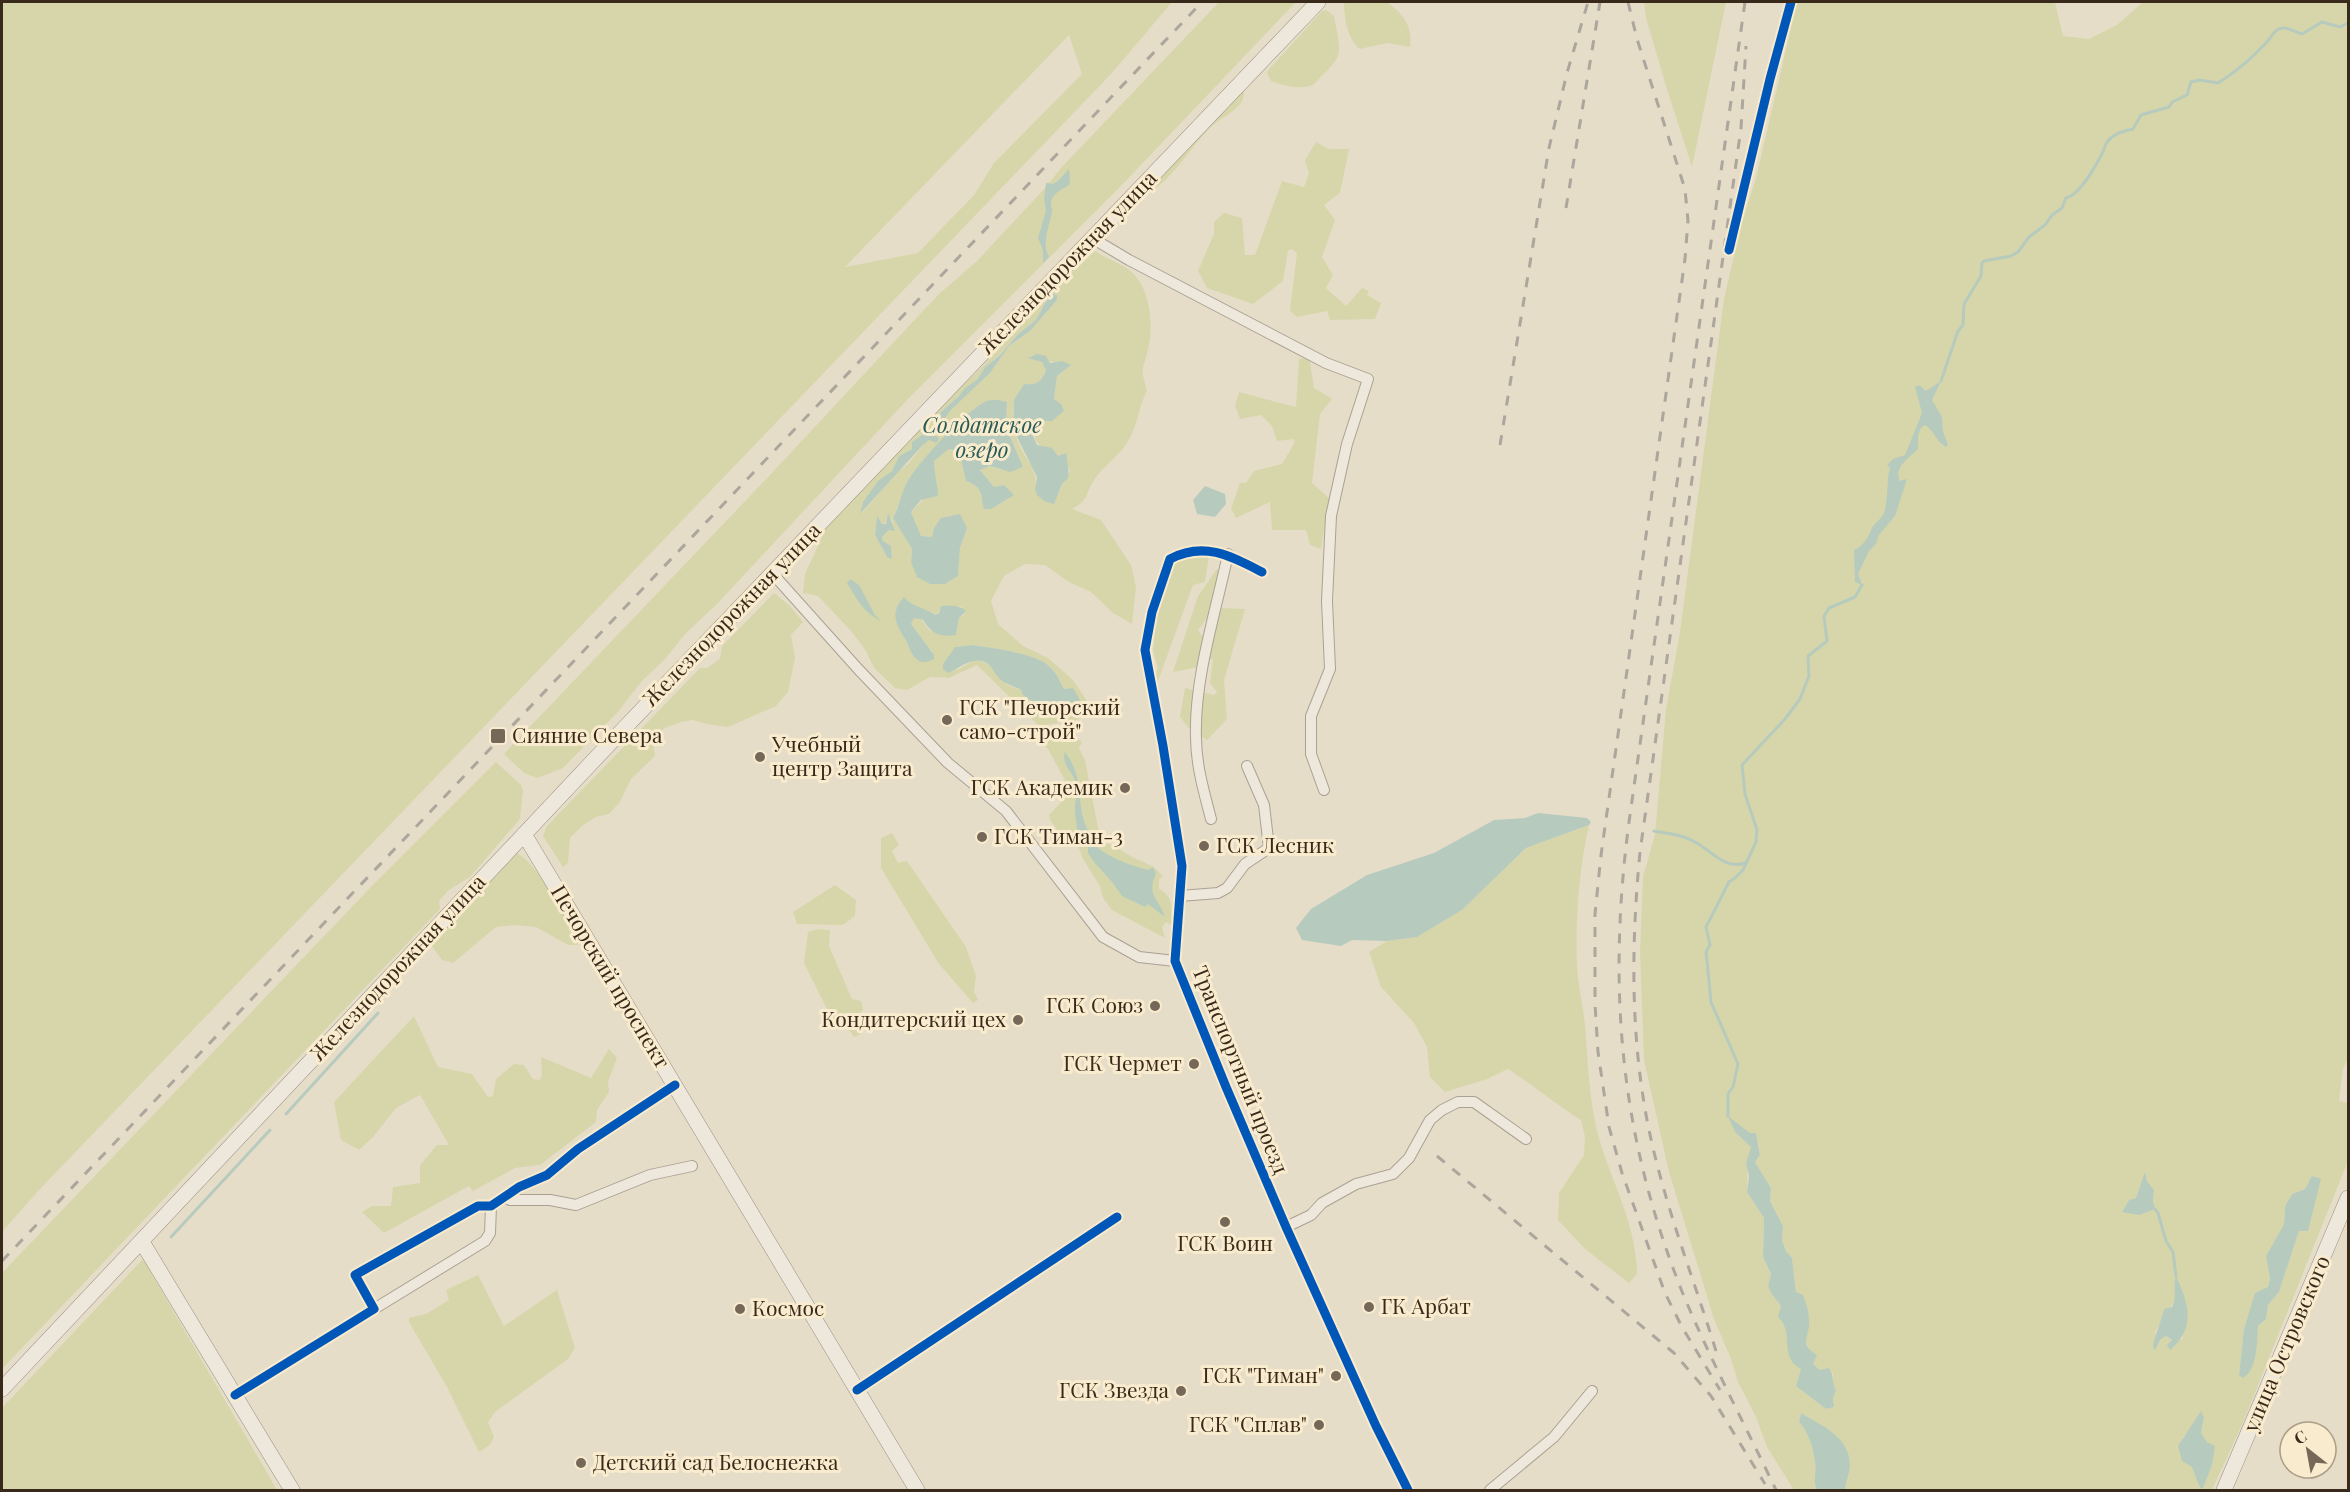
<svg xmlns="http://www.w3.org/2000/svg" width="2350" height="1492" font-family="'Playfair Display',serif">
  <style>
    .green { fill: #d7d6aa; fill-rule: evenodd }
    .water { fill: #b6cbbd }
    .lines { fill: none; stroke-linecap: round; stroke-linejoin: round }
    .stream { stroke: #b6cbbd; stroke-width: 3 }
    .street-casing { stroke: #aaa193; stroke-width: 12 }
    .secondary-casing { stroke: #9a9183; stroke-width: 16 }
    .street { stroke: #ede7dc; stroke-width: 10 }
    .secondary { stroke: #ede7dc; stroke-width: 15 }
    .rail { stroke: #aca69c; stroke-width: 3; stroke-dasharray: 10 10; stroke-linecap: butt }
    .cycleway-casing { stroke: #f9ebcd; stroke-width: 13 }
    .cycleway { stroke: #0057b8; stroke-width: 9 }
    .poi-dot { fill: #766858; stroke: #f9ebcd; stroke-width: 2 }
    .labels { text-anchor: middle; stroke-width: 6; stroke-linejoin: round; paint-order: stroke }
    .street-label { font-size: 21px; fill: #39291b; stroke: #f9ebcd }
    .poi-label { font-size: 21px; fill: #39291b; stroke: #f9ebcd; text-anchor: start }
    .water-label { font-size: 22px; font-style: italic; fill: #285b56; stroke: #f9ebcd }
  </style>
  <rect width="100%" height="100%" fill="#e6ddc9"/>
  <path class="green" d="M2 2H1172L1112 73 40 1189 2 1232ZM1069 35 1082 74 994 163 974 195 918 253 845 267Z
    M1219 2H1296L1119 188 908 399 716 605 686 633 665 659 642 681 617 713 563 768 537 778 524 773 504 754 770 475 907 328 939 294 977 261 1046 187V183L1050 182 1060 169Z
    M1344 2H1387C1403 14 1413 26 1410 47L1387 43 1360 49C1347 39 1344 17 1344 2Z
    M1644 2H1726L1692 167 1666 86 1646 18Z
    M1797 2H2055L2063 36 2089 39 2117 25 2143 2H2348V1058L2343 1069 2339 1101 2348 1103V1161L2244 1420 2212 1490H1845C1846 1482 1849 1475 1850 1467 1851 1439 1822 1426 1801 1413L1799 1422C1809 1433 1813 1448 1815 1462 1817 1473 1812 1480 1817 1490H1794L1767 1447 1756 1417 1738 1382 1731 1359 1714 1319 1669 1172 1644 1060 1640 951 1643 877 1655 835 1666 709 1680 632 1724 299 1742 222 1756 178ZM1744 1129 1758 1141 1760 1155 1755 1162 1771 1188 1770 1201 1783 1226 1782 1240 1786 1251 1792 1258 1796 1292 1809 1319 1805 1340 1810 1351 1813 1364 1820 1370 1833 1373V1384L1836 1391 1833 1398 1834 1407 1826 1409 1796 1386 1801 1369 1787 1336 1781 1306 1771 1293 1768 1286 1771 1274 1763 1257 1764 1218 1747 1192 1748 1156 1751 1147 1735 1132ZM2145 1173 2147 1181 2154 1190 2153 1201 2122 1212 2129 1200 2136 1198ZM2312 1177 2299 1231 2279 1292 2268 1305 2266 1319 2258 1326 2256 1354 2239 1375 2244 1329 2249 1315 2268 1287 2270 1279 2266 1256 2284 1224 2285 1206 2292 1194 2305 1189ZM2174 1281 2183 1339 2172 1341 2166 1336 2161 1339 2158 1346 2155 1332 2177 1297ZM2204 1417 2201 1433 2207 1442 2200 1488 2183 1437Z
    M1326 10 1334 16C1342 60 1344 53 1313 85 1299 90 1285 86 1271 81L1267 73 1269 69 1322 11Z
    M1244 90C1244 95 1244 98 1241 103 1233 113 1221 118 1212 126 1189 148 1173 181 1144 196L1140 192Z
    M1316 142 1329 149H1349L1340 193 1324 205 1335 220 1322 257 1333 275 1326 288 1346 306 1362 288 1369 291 1367 295 1381 303 1375 319 1330 320 1327 311 1297 317 1290 311 1297 253 1292 249 1288 251 1283 281 1253 304 1207 288 1198 271 1214 234V222L1224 213 1242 218 1245 255H1255L1282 181 1304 187 1309 173 1305 160Z
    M1095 251C1105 258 1118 262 1128 269 1151 286 1154 325 1148 350 1142 373 1140 367 1147 390 1138 409 1137 430 1125 446 1116 458 1102 468 1094 480 1084 496 1090 499 1072 509L1101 520 1131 565 1136 587 1132 624 1113 613 1091 592 1069 582 1045 565 1025 564 1004 576 991 601 998 624 1023 646 1048 658 1073 680 1093 710 1077 720 1039 726 977 665 949 678 930 677 907 690 895 688 874 668 866 651 852 632 818 596 803 593 805 574 827 526 927 421 985 364 1050 293ZM1053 294 1057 300 1030 331 1009 346 990 373 951 410 908 464 898 472 861 514 863 502 892 471 899 456 912 449V442L932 428 941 412 977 380 985 367 999 355 1018 334 1036 320 1046 301ZM1036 359 1071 365 1057 376 1054 399 1064 411 1052 421H1035C1032 445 1038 445 1058 456L1067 454 1066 462 1070 471 1062 484 1060 491 1035 489C1037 476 1034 470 1027 459 1012 435 1006 408 1024 384 1037 385 1041 382 1046 369L1043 362ZM1007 402 1006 427 1023 467 1001 470 990 466 980 470 994 487 1004 485 1013 495 991 509 982 498C981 487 976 485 966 481L959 451 949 449 934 461V475L938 485 911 512 921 536 932 537 934 528H967L960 548 958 576 945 584H930L911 562 912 549 893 518 909 479ZM877 517 882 524 886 523 887 517 892 520 893 526 882 537 883 541 891 546 892 558 887 557 875 535ZM907 600 909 604 935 615 944 606 962 607 964 615 959 618 956 635H945L929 630 919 617H914L911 624 927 647 932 651 931 661H922C904 643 901 634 896 609ZM973 645C992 648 1035 653 1049 666 1056 672 1060 681 1065 690L1034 709 1033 702 1021 690 1007 685 989 665 981 661 975 660 957 670 955 647Z
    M1305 358 1310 362 1314 388 1332 399 1320 414 1312 483 1329 498 1321 549 1310 545 1306 530H1272L1270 502 1236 518 1231 509 1240 483H1246L1254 471 1282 464 1295 442 1293 439 1277 441 1272 426 1261 415 1240 419 1235 406 1239 392 1296 407 1299 359Z
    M1193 554 1209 556 1205 582 1193 585 1158 681 1155 676 1158 668 1153 650 1156 618 1177 559Z
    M1217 569 1221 573 1214 609 1198 630 1201 635H1206L1221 608 1245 609 1224 680 1227 719 1207 740 1188 727 1180 717 1185 688 1214 695 1217 692 1210 683 1213 658 1199 667 1173 672 1198 596Z
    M774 593 790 606 803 622 791 635 795 658 788 692 776 706 728 727 707 724 692 720 681 722 665 728 650 741 654 748 655 756 631 779 620 802 609 814 596 817 583 825 570 838 568 863 563 867 543 836 547 826 700 668H707L720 659 722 646Z
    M1050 731 1069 735 1082 742 1079 748 1085 760 1101 843C1113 843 1117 848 1127 854 1143 864 1148 860 1163 876L1159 879V889C1177 899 1169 908 1172 925L1166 922 1162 927 1165 938 1112 910 1103 898 1100 886 1083 859 1077 843 1058 831 1050 820 1049 815 1066 797 1069 788 1048 749 1041 742 1043 734Z
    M496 762 521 785 523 791 520 819 470 877 449 890 439 901 440 909 2 1369V1273L370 888Z
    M1589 825C1579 870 1575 921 1577 966 1578 986 1583 1005 1585 1025 1588 1062 1589 1102 1599 1138 1613 1186 1636 1223 1637 1274L1629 1283 1585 1249 1558 1220 1559 1193 1584 1155 1585 1137 1581 1120C1555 1104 1533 1085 1508 1069L1487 1079 1445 1092 1430 1077 1427 1047 1414 1023 1381 987 1369 952 1387 941 1417 937 1462 910 1526 848Z
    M892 833 899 845 892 851 898 863 907 861 966 947 976 976 974 992 978 1000 973 1003 939 964 881 868V838Z
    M515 852C536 861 565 915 577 935L578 945H568L536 927 514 925 496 927 453 963 442 960 431 945 433 937 465 905 477 896 486 882Z
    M835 885 856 900 855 916 843 925 797 924 793 912Z
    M818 929 830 930 829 946 852 999 861 1001 863 1010 855 1018 861 1034 854 1037 850 1031 836 1027 804 963 808 932Z
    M414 1016 438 1067 472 1074 488 1097 493 1096 496 1079 514 1064 524 1065 533 1079 540 1080 542 1074 541 1057 591 1078 609 1049 617 1058 608 1082 609 1092 597 1110 596 1122 540 1165 515 1168 473 1191 469 1186 384 1233 362 1212 372 1206H391L393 1187 420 1183V1165L437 1145H449L420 1095 396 1108 373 1137 359 1150 341 1140 334 1102Z
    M143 1259 277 1490H2V1408Z
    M478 1275 504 1326 557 1290 575 1348 568 1359 495 1412 488 1422 494 1437 490 1445 479 1452 447 1387 409 1322V1318L426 1314 449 1300 446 1290Z"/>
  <path class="water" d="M1069 169C1073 194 1064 182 1053 197 1049 203 1052 205 1052 211 1050 226 1041 242 1049 257L1043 263V250L1038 238 1046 211 1044 199 1046 183 1053 184 1058 181Z
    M1053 294 1057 295V300L1044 315 1030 331 1009 346 990 373 951 410 933 434 939 438 937 443 929 440 922 446 860 514 863 502 878 481 892 471 899 456 912 449V442L932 428 941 412 959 396 965 388 977 380 985 367 1000 355 1018 334 1036 320 1046 301Z
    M1037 354 1046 356 1050 363 1062 361 1071 365 1057 376 1054 399 1061 404 1064 411 1052 421H1035L1033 436 1037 445 1052 448 1058 456 1067 453C1066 462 1070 469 1068 478L1062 484 1054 504 1044 501 1037 495 1035 489 1037 477 1013 429 1014 400 1024 384C1037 385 1041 382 1046 370L1042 362 1028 358Z
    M1941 381 1932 400 1942 417 1943 431 1948 445 1946 447C1936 442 1934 430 1925 425L1921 428 1918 435V449C1910 457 1893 468 1900 481L1907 479 1895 516 1879 535 1876 544 1869 551 1858 574 1862 585 1855 582 1854 550C1863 547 1868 537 1871 530 1873 524 1880 520 1883 515 1889 502 1886 480 1890 468L1887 465 1893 459 1905 455 1922 413 1915 387 1919 385 1926 391Z
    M998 400 1007 402 1006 427 1023 467 1010 472 990 466 980 470 994 487 1004 485 1014 495 991 509H984C980 493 984 488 966 481L959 451 949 449 934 461C934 474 938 484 938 496L921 500 911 512 921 536 932 537 934 528 941 518 960 514 967 528 960 548 958 576 945 584H930L917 577 911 562 912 549 893 518C900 506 901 491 909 479 922 459 964 412 985 402 988 400 994 400 998 400Z
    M1205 486 1225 494 1226 504 1215 517 1197 514 1193 500Z
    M888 513 895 531 889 530 882 537 883 541 891 546 892 559 887 557 875 535 877 516 882 524H886Z
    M850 579 859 585 875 615 881 621C863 612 857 599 847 583Z
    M904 597C912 607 924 607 935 615L939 613 941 606C948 605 960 605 966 611L959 618 956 635C940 638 931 633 923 620L914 618 911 624 934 655V659C914 670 911 649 905 639 895 623 890 612 904 597Z
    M973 645C992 648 1035 653 1049 666 1056 672 1060 681 1064 689L1073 688 1080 700C1068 712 1054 721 1037 715L1033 702 1023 695 1021 690C1014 686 1006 685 1000 679 995 675 993 668 988 664 975 654 960 668 948 673L943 669V664L955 647Z
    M1065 752C1087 781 1074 807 1089 832L1088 838C1103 856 1126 864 1148 870L1153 867 1156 874C1146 895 1159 899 1165 917L1148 904 1145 907 1122 896 1112 882 1094 862 1088 853V844L1077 835C1078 827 1075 819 1075 811 1074 802 1079 792 1076 783 1073 772 1061 765 1065 752Z
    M1538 813 1587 818 1591 822 1589 825 1526 848 1462 910 1417 937 1387 941 1352 940 1341 946 1302 940 1296 928 1311 909 1367 875 1434 853 1494 820 1525 818Z
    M1728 1116 1750 1133H1756L1760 1155 1755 1162 1771 1188 1770 1201 1783 1226 1782 1240 1786 1251 1792 1258 1796 1292 1803 1295C1806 1302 1809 1312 1809 1320 1811 1336 1797 1343 1817 1355L1813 1364 1820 1370 1829 1368C1834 1375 1832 1383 1836 1391L1833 1398 1834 1407 1826 1409 1796 1386 1801 1369C1778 1357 1795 1332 1778 1317L1781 1306 1771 1293 1768 1286 1771 1274 1763 1257 1764 1218 1747 1192 1749 1176 1746 1163 1751 1147 1735 1132Z
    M2145 1172 2147 1181 2154 1190 2153 1201 2155 1209 2139 1215 2122 1212 2129 1200 2136 1198Z
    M2312 1176 2321 1179 2308 1231H2299L2279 1292 2268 1305 2266 1319 2258 1326C2257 1341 2258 1369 2243 1378L2239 1375 2244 1329 2255 1293 2268 1287 2270 1279 2266 1256 2284 1224 2285 1206 2292 1194 2305 1189Z
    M2176 1276C2189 1304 2196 1328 2170 1350L2167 1345 2172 1340 2166 1336 2161 1339 2155 1350 2153 1347C2155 1333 2161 1323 2164 1309L2172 1307C2178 1294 2172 1288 2176 1276Z
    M2201 1411 2204 1417 2201 1433 2207 1442 2215 1446 2212 1465 2203 1488H2200L2192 1467 2182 1461 2178 1446Z
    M1801 1413C1822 1426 1851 1437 1850 1467 1849 1474 1846 1482 1845 1490H1817C1812 1480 1817 1473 1815 1462 1813 1448 1809 1433 1799 1422Z"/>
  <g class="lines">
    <path class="stream" d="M1941 381 1958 331 1963 325 1964 304 1981 276 1982 263 1984 261 2011 256 2018 252 2029 237 2045 225 2052 215 2062 208 2066 198C2080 195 2095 167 2102 154 2104 150 2105 144 2108 141 2114 133 2125 131 2133 129L2141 115 2169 107 2172 102 2187 95 2191 82 2200 80 2218 83C2236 72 2252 58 2266 43 2272 37 2274 28 2284 28 2289 28 2296 32 2302 34L2322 22 2340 27 2348 23
      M1654 831C1668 833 1683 835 1695 842 1712 851 1725 870 1745 863
      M286 1114 378 1013
      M1728 1116V1094L1733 1087 1738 1064 1711 1002 1707 961 1706 952 1710 945 1706 927 1729 882 1735 878 1743 870 1756 842 1757 830 1745 794 1742 765 1785 719 1800 699 1809 676 1808 656 1827 641 1824 616 1829 608 1855 597 1862 585
      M2155 1209 2158 1213 2166 1241 2173 1252 2176 1276
      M171 1237 270 1130"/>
    <defs>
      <path id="street" d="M1092 238 1129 260 1326 363 1368 379 1347 444 1331 516 1327 601 1330 669 1311 716V754L1324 790
        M1729 250 1770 79 1791 2
        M1262 572C1231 556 1204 541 1170 559L1152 612 1145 650 1163 746 1182 866 1175 961 1226 1087 1286 1227 1376 1426 1408 1490
        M772 573 859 670 948 763 1006 811 1103 937 1139 957 1175 961
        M1211 819C1204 792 1196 765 1196 737 1194 679 1216 611 1228 554
        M1180 896 1218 893 1227 888 1245 864 1269 848 1264 805 1247 766
        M505 1197 510 1200H550L576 1205 650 1175 692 1166
        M1286 1227 1311 1215 1322 1203 1356 1184 1393 1174 1409 1158 1430 1120 1442 1110 1458 1102H1474L1526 1139
        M374 1309 485 1241 490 1233 491 1206
        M857 1390 1117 1217
        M235 1395 374 1309 355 1275 478 1206H491L519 1187 547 1175 578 1149 675 1085
        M1490 1490 1554 1437 1592 1391"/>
      <path id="secondary" d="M524 834 917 1490
        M142 1242 292 1490
        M2 1389 594 760 1318 2
        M2224 1490 2348 1198"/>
    </defs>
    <use href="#street" class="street-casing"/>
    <use href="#secondary" class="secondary-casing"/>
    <use href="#street" class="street"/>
    <use href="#secondary" class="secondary"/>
    <path class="rail" d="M1628 2 1637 39 1685 189 1688 221 1685 259 1601 855 1595 914V1004L1598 1052 1609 1127 1622 1173 1665 1293 1682 1327 1720 1390
      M1745 2 1629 822C1607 989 1620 1137 1683 1294 1711 1361 1745 1425 1776 1490
      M1566 208 1600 2
      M1500 445 1549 148 1567 73 1588 2
      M1437 1156 1674 1353 1711 1396 1765 1484
      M2 1261 1202 2
      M1716 1351C1697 1289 1673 1227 1657 1164 1630 1062 1630 956 1640 852L1741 128 1746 46"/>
    <defs>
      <path id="cycleway" d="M1729 250 1770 79 1791 2
        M1262 572C1231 556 1204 541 1170 559L1152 612 1145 650 1163 746 1182 866 1175 961 1226 1087 1286 1227 1376 1426 1408 1490
        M857 1390 1117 1217
        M235 1395 374 1309 355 1275 478 1206H491L519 1187 547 1175 578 1149 675 1085"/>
    </defs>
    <use href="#cycleway" class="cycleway-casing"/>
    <use href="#cycleway" class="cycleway"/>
  </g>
  <g class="poi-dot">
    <circle cx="947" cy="720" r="6"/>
    <rect x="490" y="728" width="16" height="16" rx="3"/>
    <circle cx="760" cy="757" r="6"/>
    <circle cx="1125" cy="788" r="6"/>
    <circle cx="982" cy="837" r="6"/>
    <circle cx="1204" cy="846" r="6"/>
    <circle cx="1155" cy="1006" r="6"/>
    <circle cx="1018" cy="1020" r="6"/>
    <circle cx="1194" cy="1064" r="6"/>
    <circle cx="1225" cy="1222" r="6"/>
    <circle cx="1369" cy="1307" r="6"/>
    <circle cx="740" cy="1309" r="6"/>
    <circle cx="1336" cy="1376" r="6"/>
    <circle cx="1181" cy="1391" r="6"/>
    <circle cx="1319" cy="1425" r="6"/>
    <circle cx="581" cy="1463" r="6"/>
  </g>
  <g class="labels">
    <g class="street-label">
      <text transform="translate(1068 263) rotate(-46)" y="7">Железнодорожная улица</text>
      <text transform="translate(732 615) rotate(-46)" y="7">Железнодорожная улица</text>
      <text transform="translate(398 968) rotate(-47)" y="7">Железнодорожная улица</text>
      <text transform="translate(610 977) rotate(59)" y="7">Печорский проспект</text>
      <text transform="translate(1240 1070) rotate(68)" y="7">Транспортный проезд</text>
      <text transform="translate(2287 1344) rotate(-67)" y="7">улица Островского</text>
    </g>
    <g class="poi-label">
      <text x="959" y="715">ГСК "Печорский<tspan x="959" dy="24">само-строй"</tspan></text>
      <text x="512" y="743">Сияние Севера</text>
      <text x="772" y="752">Учебный<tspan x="772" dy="24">центр Защита</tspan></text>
      <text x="1113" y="795" text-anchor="end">ГСК Академик</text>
      <text x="994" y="844">ГСК Тиман-3</text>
      <text x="1216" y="853">ГСК Лесник</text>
      <text x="1143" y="1013" text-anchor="end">ГСК Союз</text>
      <text x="1006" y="1027" text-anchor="end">Кондитерский цех</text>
      <text x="1182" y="1071" text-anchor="end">ГСК Чермет</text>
      <text x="1225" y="1251" text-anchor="middle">ГСК Воин</text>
      <text x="1381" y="1314">ГК Арбат</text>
      <text x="752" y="1316">Космос</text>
      <text x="1324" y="1383" text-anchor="end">ГСК "Тиман"</text>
      <text x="1169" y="1398" text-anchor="end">ГСК Звезда</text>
      <text x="1307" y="1432" text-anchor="end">ГСК "Сплав"</text>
      <text x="593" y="1470">Детский сад Белоснежка</text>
    </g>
    <g class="water-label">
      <text x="982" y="433">Солдатское<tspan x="982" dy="25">озеро</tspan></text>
    </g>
  </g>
  <rect width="2350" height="1492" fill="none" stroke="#39291b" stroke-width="6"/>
  <g transform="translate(2308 1450) rotate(329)"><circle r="28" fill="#f9ebcd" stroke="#ac9d86" stroke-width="1.5"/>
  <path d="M0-4.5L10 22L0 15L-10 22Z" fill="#766858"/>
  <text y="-9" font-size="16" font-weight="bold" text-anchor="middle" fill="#39291b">С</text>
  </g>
</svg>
